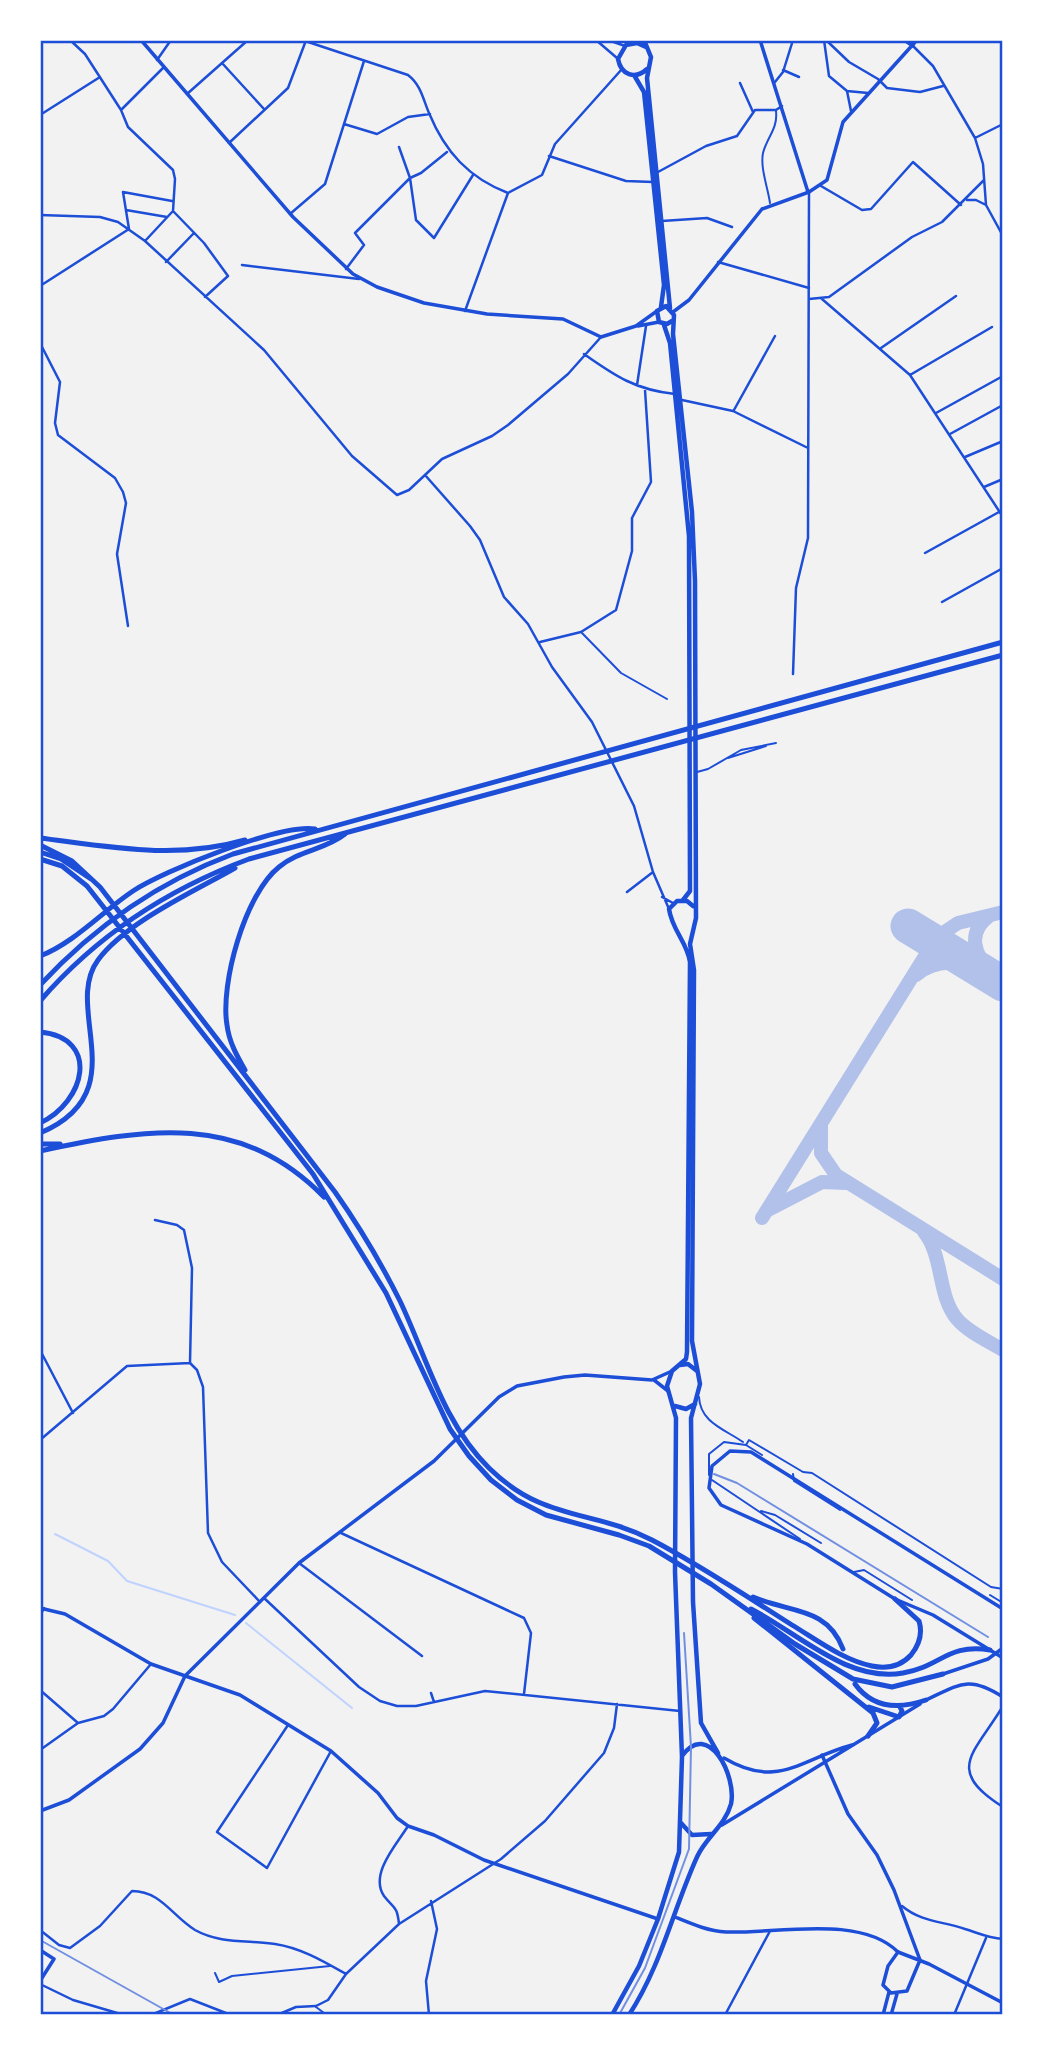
<svg xmlns="http://www.w3.org/2000/svg" width="1043" height="2055" font-family="'DejaVu Sans',sans-serif">
  <style>
    .lines { fill: none; stroke-linecap: round; stroke-linejoin: round }
    .stream { stroke: #bfd3fe; stroke-width: 2 }
    .taxiway { stroke: #b2c1ea; stroke-width: 14 }
    .runway { stroke: #b2c1ea; stroke-width: 35 }
    .service { stroke: #1d4ed8; stroke-width: 2 }
    .minor { stroke: #1d4ed8; stroke-width: 2.5 }
    .tertiary { stroke: #1d4ed8; stroke-width: 3.5 }
    .secondary { stroke: #1d4ed8; stroke-width: 3.5 }
    .primary { stroke: #1d4ed8; stroke-width: 4.5 }
    .motorway { stroke: #1d4ed8; stroke-width: 5 }
    .tram { stroke: #7290e2; stroke-width: 2 }
    .neatline { fill: none; stroke: #1d4ed8; stroke-width: 2.5 }
  </style>
  <rect width="100%" height="100%" fill="#f2f2f2"/>
  <g class="lines">
    <path class="stream" d="M55 1534 108 1561 127 1581 235 1615
      M246 1623 352 1708"/>
    <path class="taxiway" d="M989 916C966 933 975 955 991 973
      M916 975C946 951 975 967 1003 984
      M821 1126V1153L836 1175 1003 1279
      M768 1210 822 1182 846 1183
      M762 1218 937 937 958 923 1003 912
      M924 1232C944 1257 937 1295 957 1319 968 1332 988 1341 1003 1350"/>
    <path class="runway" d="M908 926 1003 984"/>
    <path class="service" d="M770 203C768 188 760 168 763 153 767 137 778 129 776 111
      M582 633 621 673 667 699
      M728 758 766 746
      M697 772 708 769 741 750 776 743
      M699 1397C700 1422 724 1429 743 1442
      M746 1445 749 1440 803 1472 812 1473 991 1587 1003 1589
      M793 1474 794 1481 840 1510
      M709 1475V1454L724 1442 746 1445 762 1455
      M712 1480 800 1539
      M761 1511 775 1515 821 1543
      M854 1572 864 1570 912 1600
      M990 1595 1003 1603
      M215 1973 219 1982 232 1976 330 1966
      M316 2007 324 2013 353 2015"/>
    <path class="minor" d="M70 40 85 54 121 110 128 127 173 170 175 179 173 211 204 243 228 276 205 297
      M302 40 408 75C421 85 423 99 429 113 445 152 469 178 508 193L542 175 555 144 622 69
      M596 40 617 58
      M608 40 625 46
      M824 40 829 76 847 91 851 111
      M826 40 849 62 878 79 887 88 920 92 943 86
      M913 46 933 66 975 138 983 164 986 205 1003 236
      M157 60 171 40
      M222 63 264 109
      M783 70 799 77
      M775 82 783 72 793 40
      M740 83 753 112
      M847 91 868 93
      M187 94 248 40
      M121 110 163 68
      M40 115 100 77
      M344 124 377 134 408 117 430 114
      M975 138 1003 124
      M229 143 288 88 305 43
      M399 147 410 178 416 220 434 238 473 175
      M549 156 626 181 653 182
      M658 172 706 146 737 136 755 110H776L782 106
      M821 186 862 210 871 209 913 162 961 205
      M967 200H976L986 205
      M126 210 167 217
      M290 214 325 184 364 61
      M40 215 100 217 118 222 145 241 264 350 352 456 397 495 409 490 442 459 492 436 508 425 568 374 601 337
      M662 221 707 218 732 227
      M145 241 173 211
      M166 262 194 233
      M718 262 809 288
      M242 265 359 279
      M346 269 364 245 355 233 410 178 421 173 447 152
      M40 286 129 229 123 192 172 201
      M809 299 829 297 912 237 942 222 984 180
      M822 299 910 375 1003 517
      M465 311 508 193
      M40 343 60 382 55 423 58 435 115 478 123 492 126 503 117 554 128 626
      M881 348 956 296
      M584 354C615 376 636 390 675 394
      M910 375 992 327
      M637 385 646 326
      M682 400 733 411 808 448
      M734 410 775 336
      M936 413 1003 376
      M950 434 1003 405
      M965 457 1003 441
      M425 475 470 526 480 540 504 597 528 624 552 667 592 722 634 806 653 872 669 909
      M984 487 1003 479
      M925 553 999 512
      M942 602 1003 568
      M540 642 581 632 616 610 632 551V518L651 482 645 390
      M793 674 796 588 808 538 809 192
      M627 892 653 872
      M662 897 673 903
      M155 1220 177 1225 184 1230 192 1268 190 1363 197 1370 203 1387 208 1533 222 1562 260 1602
      M40 1350 73 1413
      M40 1440 127 1366 190 1363
      M341 1533 524 1618 531 1633 524 1694
      M299 1563 422 1656
      M264 1598 359 1687 380 1701 397 1706H416L485 1691 680 1711
      M40 1616 44 1608
      M40 1690 78 1723
      M431 1693 434 1702
      M1003 1706C974 1754 944 1770 1003 1807
      M288 1725 217 1832 267 1868 331 1751
      M40 1750 78 1723 104 1716 113 1709 151 1664
      M902 1906C921 1922 942 1921 965 1929 978 1933 988 1938 1003 1939
      M399 1924C397 1905 394 1909 384 1896 369 1874 397 1844 408 1826
      M40 1930 59 1945 70 1948 100 1926 132 1891C161 1891 172 1916 195 1930 220 1944 248 1940 275 1944 301 1948 323 1961 346 1974
      M40 1984 73 2000 124 2015
      M151 2015 190 1999 231 2015
      M277 2015 296 2007 316 2006 328 2000 346 1974 399 1924 501 1859 545 1821 604 1753 614 1728 617 1704
      M429 2015 426 1981 437 1929 431 1901
      M725 2015 770 1931
      M954 2015 986 1938"/>
    <path class="tertiary" d="M904 40 913 46
      M40 1608 65 1614 151 1664 240 1695 331 1751 378 1793 397 1818 408 1826 434 1835 484 1860 658 1919
      M822 1755 848 1814 877 1855 894 1890 920 1960
      M675 1917C692 1924 708 1931 726 1932 775 1934 860 1914 898 1952
      M40 1950 54 1959 40 1981"/>
    <path class="secondary" d="M141 40 293 217 353 274 377 287 424 303 487 314 563 319 601 337 636 326 657 311
      M760 40 808 192
      M673 312 689 300 762 209 809 192 827 180 843 122 917 40
      M638 326 659 322
      M654 1380 668 1391
      M1003 1609 751 1452 730 1451 712 1466 709 1488 721 1505 807 1544 895 1599 933 1615 1003 1658
      M943 1674 988 1659 1003 1648
      M926 1700C960 1684 969 1675 1003 1697
      M724 1758C778 1790 800 1759 852 1745
      M40 1811 69 1800 140 1749 163 1723 185 1676 299 1563 434 1461 499 1397 517 1386 564 1377 585 1375 652 1380 672 1371
      M722 1825 920 1704
      M920 1960 907 1991 891 1993 883 1985 888 1966 898 1952 929 1964 1003 2003
      M883 2015 889 1992
      M891 2015 897 1994"/>
    <path class="primary" d="M644 40 651 57 647 78 670 308
      M646 47 637 43 626 45 618 59C621 75 635 80 647 69
      M634 75 644 92 664 285 661 307
      M672 321 667 324 659 322 657 311 666 306 674 315 673 334 692 512 695 581 696 918 690 944 694 970 692 1341 700 1384 691 1418 693 1602 701 1723 718 1753
      M664 325 670 343 689 536 690 891 683 900
      M680 1365 688 1364 697 1371
      M675 1406 686 1409 695 1404
      M681 1823 692 1835 711 1834
      M612 2015 639 1966 658 1919 679 1852 682 1757 675 1572 676 1418 667 1386 672 1371 686 1359 687 1352 690 962C687 942 672 930 669 909L677 901H687L693 906
      M629 2015C661 1966 673 1910 697 1857 706 1837 725 1826 731 1804 737 1776 708 1719 682 1756"/>
    <path class="motorway" d="M40 838C110 847 176 860 245 840
      M40 845 72 861 100 887 335 1192C359 1226 381 1263 400 1301 427 1358 443 1423 489 1468 544 1522 592 1509 652 1540 700 1565 746 1596 792 1625 817 1640 843 1660 872 1666 887 1669 901 1666 911 1655 919 1645 923 1634 919 1621L895 1599
      M40 852 61 859 91 879
      M40 859 62 866 87 886 313 1174 386 1293 450 1429 469 1456 491 1480 517 1500 546 1515 619 1535 649 1546 711 1584 795 1644 853 1679 892 1687 943 1674
      M40 956C74 943 103 911 133 891 163 871 282 823 315 829
      M40 985C94 927 158 882 233 854L1003 642
      M40 1001C97 935 168 889 249 859L1003 655
      M40 1032C101 1038 85 1102 40 1123
      M245 1070C237 1056 229 1042 227 1025 220 984 245 894 279 867 299 850 325 850 345 834
      M40 1133C137 1092 62 1009 98 960 126 922 195 891 235 868
      M40 1144H60
      M40 1151C147 1128 241 1112 324 1197
      M753 1597C789 1613 827 1606 843 1649
      M751 1609C798 1633 848 1683 903 1673 940 1667 948 1643 990 1650
      M754 1618 873 1713 877 1723 868 1736
      M855 1684C873 1709 900 1709 926 1700
      M869 1707 899 1717 902 1711 900 1707"/>
    <path class="tram" d="M714 1474 737 1483 988 1637
      M40 1940 174 2015
      M619 2015 645 1968 689 1849 691 1747 684 1633"/>
  </g>
  <rect width="1043" height="2055" fill="none" stroke="#ffffff" stroke-width="84"/>
  <rect x="42" y="42" width="959" height="1971" class="neatline"/>
</svg>
